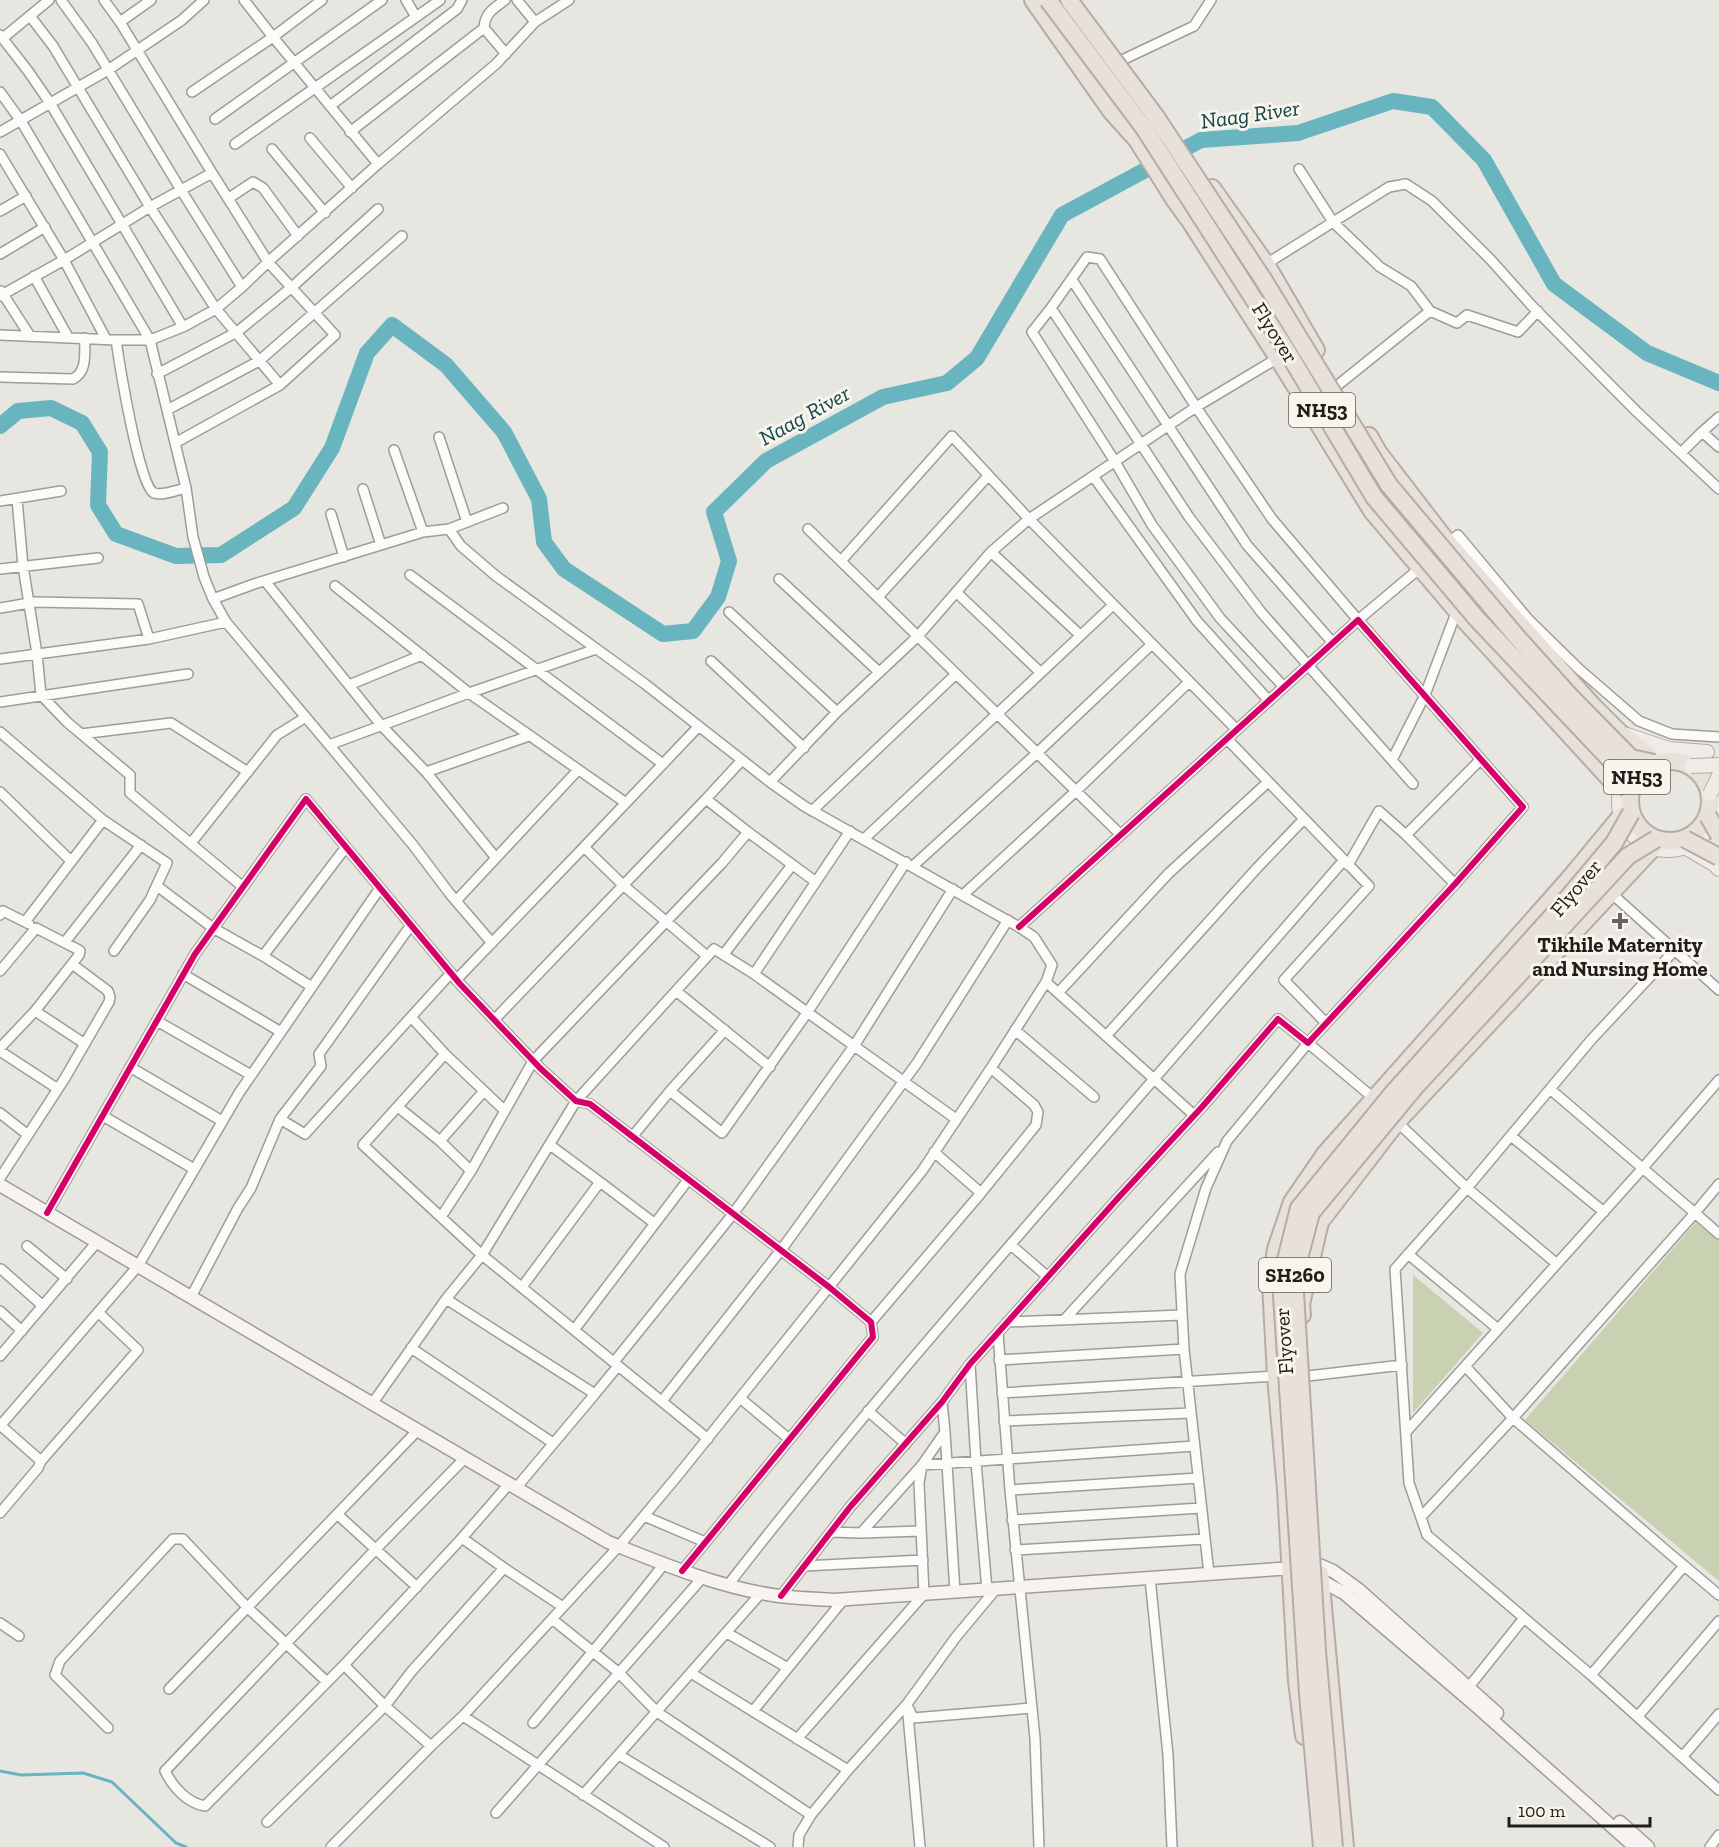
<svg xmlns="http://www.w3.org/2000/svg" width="1719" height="1847" font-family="'Zilla Slab',serif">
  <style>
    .green { fill: #c9d1b3 }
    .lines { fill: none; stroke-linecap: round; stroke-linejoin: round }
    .stream { stroke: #68b4bf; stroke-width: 3 }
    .river { stroke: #68b4bf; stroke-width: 16 }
    .street-casing { stroke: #9e9c98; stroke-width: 12 }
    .secondary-casing { stroke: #9e9c98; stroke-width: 15 }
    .primary-casing { stroke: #b5aca3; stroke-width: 16 }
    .highway-casing { stroke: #b5aca3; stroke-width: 20 }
    .street { stroke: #fcfbfa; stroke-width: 9 }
    .secondary { stroke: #f6f3f0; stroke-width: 12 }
    .primary { stroke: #f0ebe6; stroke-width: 14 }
    .highway { stroke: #e8e0da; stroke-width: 16 }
    .primary-bridge-casing { stroke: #b5aca3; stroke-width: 16; stroke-linecap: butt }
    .highway-bridge-casing { stroke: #b5aca3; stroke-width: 20; stroke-linecap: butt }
    .primary-bridge { stroke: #f0ebe6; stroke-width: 14 }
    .highway-bridge { stroke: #e8e0da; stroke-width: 16 }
    .cycleway-casing { stroke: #f8f5ec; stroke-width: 10 }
    .cycleway { stroke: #d6006c; stroke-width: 6 }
    .poi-dot { fill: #656460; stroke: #f8f5ec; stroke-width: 2 }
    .labels { text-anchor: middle; stroke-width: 6; stroke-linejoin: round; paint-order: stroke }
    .shield { fill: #f8f5ec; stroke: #605e5a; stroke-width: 1.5 }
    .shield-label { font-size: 20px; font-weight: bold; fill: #1f1e1b }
    .street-label { font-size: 21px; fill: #1f1e1b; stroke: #f8f5ec }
    .poi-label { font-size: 21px; font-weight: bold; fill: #1f1e1b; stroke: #f8f5ec }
    .water-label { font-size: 22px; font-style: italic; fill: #14434b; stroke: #f8f5ec }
  </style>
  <rect width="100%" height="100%" fill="#e8e6e1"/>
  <path class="green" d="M1696 1222 1719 1241V1581L1525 1420Z
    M1413 1275 1483 1333 1413 1413Z"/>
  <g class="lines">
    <path class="stream" d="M0 1771 21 1775 83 1773 112 1782 176 1843 186 1847"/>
    <path class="river" d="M0 426 18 411 51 408 82 423 100 452 98 505 116 534 176 556 221 555 294 508 332 448 367 353 392 325 446 365 504 432 539 499 544 542 564 569 663 634 693 631 718 597 729 561 714 512 766 461 883 397 947 383 977 358 1062 215 1201 140 1298 133 1393 101 1432 107 1484 160 1554 284 1647 353 1719 383"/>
    <defs>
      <path id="street" d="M61 0 92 43 181 190 242 287
        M244 0 273 37 378 164
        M505 0C493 9 485 13 484 28L506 54
        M517 0 535 22
        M30 16 53 46 150 207 216 309 280 385 335 335 268 262 212 173
        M416 17 440 0
        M120 22 151 0
        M0 35 28 71 50 103 183 327 216 309 242 287 268 262 378 164 496 64 535 22 569 0
        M3 38 49 0
        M1120 61 1194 26 1211 0
        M0 92 21 121 150 340 183 327
        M192 92 273 37 322 0
        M330 106 457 9 462 0
        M215 119 382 0
        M0 132 108 70 182 20 204 0
        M350 132 484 28
        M310 138 352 188
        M235 144 416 17 406 0
        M272 149 325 213
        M0 154 64 260 106 339
        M1299 169 1333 222 1380 267 1411 286 1430 311
        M229 198 253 182 263 188 298 236
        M0 211 26 196
        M0 254 45 227
        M1266 264 1389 187 1406 184 1432 201 1491 260 1532 306 1636 411 1719 489
        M34 276 68 337
        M1072 280 1247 545 1333 643
        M1 291 30 336
        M0 296 64 260 150 207 212 173 120 22 104 0
        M1051 308 1189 517 1261 612 1413 784
        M0 335 116 340H150L186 488 193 537 204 577 213 599
        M116 340C119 361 139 487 154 493 162 496 177 490 186 488
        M157 374 237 332 292 287 378 209
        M0 377 73 379C88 371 84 353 85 338
        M1338 385 1430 311 1457 323 1467 315 1518 332 1538 311
        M167 410 259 361 402 236
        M1702 432 1719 417
        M439 437 467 522
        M175 443 280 385
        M394 450 423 532
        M1681 453 1702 432 1719 447
        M1093 476 1197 621 1269 701
        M363 489 381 545
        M17 499 23 566 37 654 41 695 67 722 130 775V793L243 887
        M0 501 61 491
        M331 514 344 557
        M449 529 503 508
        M808 529 1121 835
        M991 552 1080 635
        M841 561 952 436 1029 519 1196 407 1278 358 1301 335
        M1426 563 1458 535 1528 619 1579 669 1639 721 1672 734 1719 737
        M0 569 98 558
        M410 575 663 764
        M779 579 879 672
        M265 581 381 725 426 772 496 858
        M335 586 469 693 626 803
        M956 592 1040 672
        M878 597 988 476
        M0 608 35 602 138 604 149 639
        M729 612 837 712
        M226 622 413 845 450 894 492 943
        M0 659 149 639 226 622 213 599 254 584 423 532 449 529 461 546 496 576 645 684 770 782 804 806 1019 927 1034 937 1052 965 1046 982
        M711 661 804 748
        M349 685 422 655
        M1284 687 1220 618 1152 525 1114 460 1032 332 1051 308 1087 257 1100 259 1196 407 1272 519 1358 620 1420 568 1422 571
        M0 702 188 674
        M0 732 103 820 167 863 150 900 114 951
        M81 734 171 723 248 772
        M329 745 469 693 596 649
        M1392 760 1425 695 1456 613 1453 609
        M426 772 529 736
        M770 782 837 712 918 636 991 552 1029 519 1237 730
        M0 792 71 861
        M706 799 742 760
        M812 811 956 674
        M850 831 754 974 956 1119
        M864 839 1113 605
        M191 843 277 735 306 717
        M584 847 699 726
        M1348 865 1379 811 1406 835
        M913 866 1037 753 1152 644
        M1455 884 1406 835 1481 759
        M157 886 213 928 263 956 312 987
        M1611 893 1719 990
        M963 895 1076 791 1189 682
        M456 901 578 770
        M0 915 3 911 29 924
        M25 922 103 820
        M411 925 319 1054 321 1066 280 1119 305 1134 411 1017 445 1054 363 1145 482 1255 708 1439
        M65 942 141 845
        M1675 950 1591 1040 1467 1188 1395 1269 1409 1483 1427 1535 1591 1675 1719 1790
        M724 954 792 865
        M263 956 346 847
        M0 971 36 928 77 949 80 951 79 955 72 964
        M183 974 281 1032
        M456 980 584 847 623 885 707 956
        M676 991 770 1067
        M1058 993 1168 874 1268 782
        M35 1011 85 1044
        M411 1017 451 973
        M494 1020 706 799 748 832
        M157 1021 251 1075
        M1326 1023 1284 980 1369 886 1344 860
        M1015 1030 1094 1097
        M1106 1036 1257 868 1304 819
        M0 1048 35 1011 72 964 108 991 110 997 109 1002 65 1078 0 1178
        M0 1051 58 1089
        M445 1054 504 1110
        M130 1067 222 1121
        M1550 1089 1695 1213 1719 1184
        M670 1091 725 1030
        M398 1107 440 1141 471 1171
        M0 1113 28 1135
        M103 1116 194 1169
        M1395 1120 1467 1188 1557 1264
        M1511 1136 1604 1212
        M632 1137 670 1091 722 1133 807 1013 906 862
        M440 1141 484 1091
        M550 1145 600 1182
        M934 1152 981 1193
        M47 1213 195 954 306 799 460 984 540 1068 576 1101 590 1104 829 1287 871 1322 873 1337 682 1571
        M441 1217 471 1171 533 1061 722 863 748 832 816 882
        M1011 1245 1048 1277
        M27 1246 67 1279
        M1408 1254 1498 1329
        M1 1269 43 1306
        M522 1287 600 1182 654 1223
        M191 1297 238 1208 251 1188 280 1119
        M446 1299 482 1255 576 1101 714 949 754 974
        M0 1311 22 1331
        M1064 1320 1218 1152
        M871 1322 981 1193 1036 1125 1038 1112 1034 1105 991 1068
        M1007 1322 1182 1315
        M574 1330 688 1180
        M998 1333 1010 1490 1035 1738 1039 1847
        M411 1348 553 1443
        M0 1356 97 1242
        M999 1360 1184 1349
        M614 1362 733 1214 854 1046 953 889
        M970 1364 976 1462 987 1590
        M1465 1366 1513 1418 1669 1553 1719 1595
        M1308 1376 1402 1365
        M1002 1393 1276 1376
        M595 1394 618 1366
        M740 1398 789 1439
        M662 1401 781 1250 917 1063 1008 920
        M372 1404 446 1299 595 1394 516 1488
        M868 1411 906 1444
        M1004 1421 1191 1413
        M0 1425 41 1461
        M0 1426 138 1266 239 1093 380 888
        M945 1432 955 1592
        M1406 1432 1642 1169 1719 1080
        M465 1458 375 1550 165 1771C173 1787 187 1803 205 1806L344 1665 462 1538 504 1568
        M1010 1490 1198 1478
        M0 1513 38 1468 41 1461 138 1350 98 1312
        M337 1514 417 1587
        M644 1516 705 1542
        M1421 1517 1513 1418 1695 1213 1719 1234
        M1012 1520 1201 1508
        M831 1532 861 1533 922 1465 1194 1446
        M861 1533 921 1531
        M462 1538 509 1484
        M1015 1550 1205 1539
        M804 1566 923 1560
        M1209 1574 1184 1349 1180 1274 1206 1188 1227 1141 1308 1043 1377 1101
        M1150 1578 1168 1755 1172 1847
        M728 1585C863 1411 1010 1246 1154 1079L1194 1115
        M781 1596 850 1507 942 1402 970 1364 1119 1197 1202 1107 1278 1019 1308 1043 1455 884 1523 807 1358 620 1019 927
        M552 1619 618 1672 657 1712 811 1815
        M0 1623 19 1636
        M727 1633 788 1668
        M344 1665 385 1706 431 1746 466 1713
        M691 1673 848 1770
        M1591 1675 1684 1566
        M1468 1688 1524 1618
        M169 1689 417 1431
        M907 1704 920 1847
        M909 1709 913 1718 1032 1708
        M753 1711 844 1599
        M1638 1716 1719 1621
        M533 1723C577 1670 622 1618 664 1564
        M108 1728 55 1675 60 1661 173 1539H183L247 1607 327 1682
        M797 1739 924 1594 919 1483 922 1465 945 1432 942 1402
        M619 1755 770 1847
        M1683 1756 1719 1714
        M583 1795 762 1592
        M496 1813 703 1577
        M267 1822 385 1706 411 1672 504 1568 563 1607
        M331 1847 431 1746
        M664 1847 463 1716 619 1546 679 1474 922 1171 991 1068 1046 982 1154 1079 1344 860 1227 739
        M798 1847 799 1835 811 1815 848 1770 907 1704 956 1637 996 1589
        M1710 1847 1719 1835"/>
      <path id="secondary" d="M0 1185 608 1542C663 1564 720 1588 779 1596 797 1598 816 1599 834 1600L1278 1569H1291L1296 1571
        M1306 1559 1333 1571 1358 1589 1497 1713
        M1316 1578 1344 1593 1474 1704 1635 1847
        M1620 1822 1648 1847"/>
      <path id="primary" d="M1627 735 1669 749 1707 752
        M1619 801a49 49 0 1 1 98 0a49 49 0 1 1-98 0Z
        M1688 849 1714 864 1719 869"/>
      <path id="highway" d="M1033 0 1111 111 1137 140 1174 199 1190 221 1278 358 1372 511 1468 624 1620 790
        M1212 188 1266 264 1316 350
        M1369 436 1378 452 1448 543 1592 705 1619 732 1649 756
        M1630 801a40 40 0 1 1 80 0a40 40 0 1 1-80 0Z
        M1302 1315 1301 1304 1320 1222 1397 1122 1653 848
        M1320 1574 1345 1847
        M1304 1736 1297 1681 1286 1490 1276 1376 1271 1284 1276 1249 1292 1202 1325 1154 1569 879 1621 816"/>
    </defs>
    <use href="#street" class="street-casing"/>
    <use href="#secondary" class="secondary-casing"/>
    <use href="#primary" class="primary-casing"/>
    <use href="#highway" class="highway-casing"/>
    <use href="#street" class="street"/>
    <use href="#secondary" class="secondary"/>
    <use href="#primary" class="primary"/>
    <use href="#highway" class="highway"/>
    <defs>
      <path id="primary-bridge" d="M1691 766 1719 765
        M1710 794 1719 776"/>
      <path id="highway-bridge" d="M1048 0 1144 128 1287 351 1374 497 1477 619 1620 770 1630 792
        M1069 0 1156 117 1263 279 1389 485 1517 637 1570 696 1631 758 1654 763
        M1708 816 1719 835
        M1685 839 1719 857
        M1322 1847 1308 1694 1281 1280 1299 1208 1392 1094 1555 913 1614 843 1631 813
        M1334 1847 1317 1651 1294 1277 1311 1213 1416 1086 1628 856 1656 839"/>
    </defs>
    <use href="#primary-bridge" class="primary-bridge-casing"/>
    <use href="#highway-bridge" class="highway-bridge-casing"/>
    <use href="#primary-bridge" class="primary-bridge"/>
    <use href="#highway-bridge" class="highway-bridge"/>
    <defs>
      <path id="cycleway" d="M47 1213 195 954 306 799 460 984 540 1068 576 1101 590 1104 829 1287 871 1322 873 1337 682 1571
        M781 1596 850 1507 942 1402 970 1364 1119 1197 1202 1107 1278 1019 1308 1043 1455 884 1523 807 1358 620 1019 927"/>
    </defs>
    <use href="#cycleway" class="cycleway-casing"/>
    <use href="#cycleway" class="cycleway"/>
  </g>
  <path class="poi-dot" d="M1617 912h6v6h6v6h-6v6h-6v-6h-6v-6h6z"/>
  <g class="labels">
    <g class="shield">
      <rect x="1289" y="393" width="66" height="34" rx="4.5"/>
      <rect x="1604" y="760" width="66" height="34" rx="4.5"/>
      <rect x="1259" y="1258" width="72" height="34" rx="4.5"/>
    </g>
    <g class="shield-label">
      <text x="1322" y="417">NH53</text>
      <text x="1637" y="784">NH53</text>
      <text x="1295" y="1282">SH260</text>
    </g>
    <g class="street-label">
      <text transform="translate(1275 333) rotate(58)" y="7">Flyover</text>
      <text transform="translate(1576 888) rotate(-50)" y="7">Flyover</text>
      <text transform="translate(1284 1341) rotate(-94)" y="7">Flyover</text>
    </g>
    <g class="poi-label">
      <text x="1620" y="952">Tikhile Maternity<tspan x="1620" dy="24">and Nursing Home</tspan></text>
    </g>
    <g class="water-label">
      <text transform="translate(1250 114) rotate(-8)" y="8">Naag River</text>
      <text transform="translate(804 415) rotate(-29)" y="8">Naag River</text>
    </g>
  </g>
  <path d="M1509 1817v9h141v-9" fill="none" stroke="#1f1e1b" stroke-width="3"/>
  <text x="1518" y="1817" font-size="18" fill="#1f1e1b" stroke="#f8f5ec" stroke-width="4.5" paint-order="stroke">100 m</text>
</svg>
